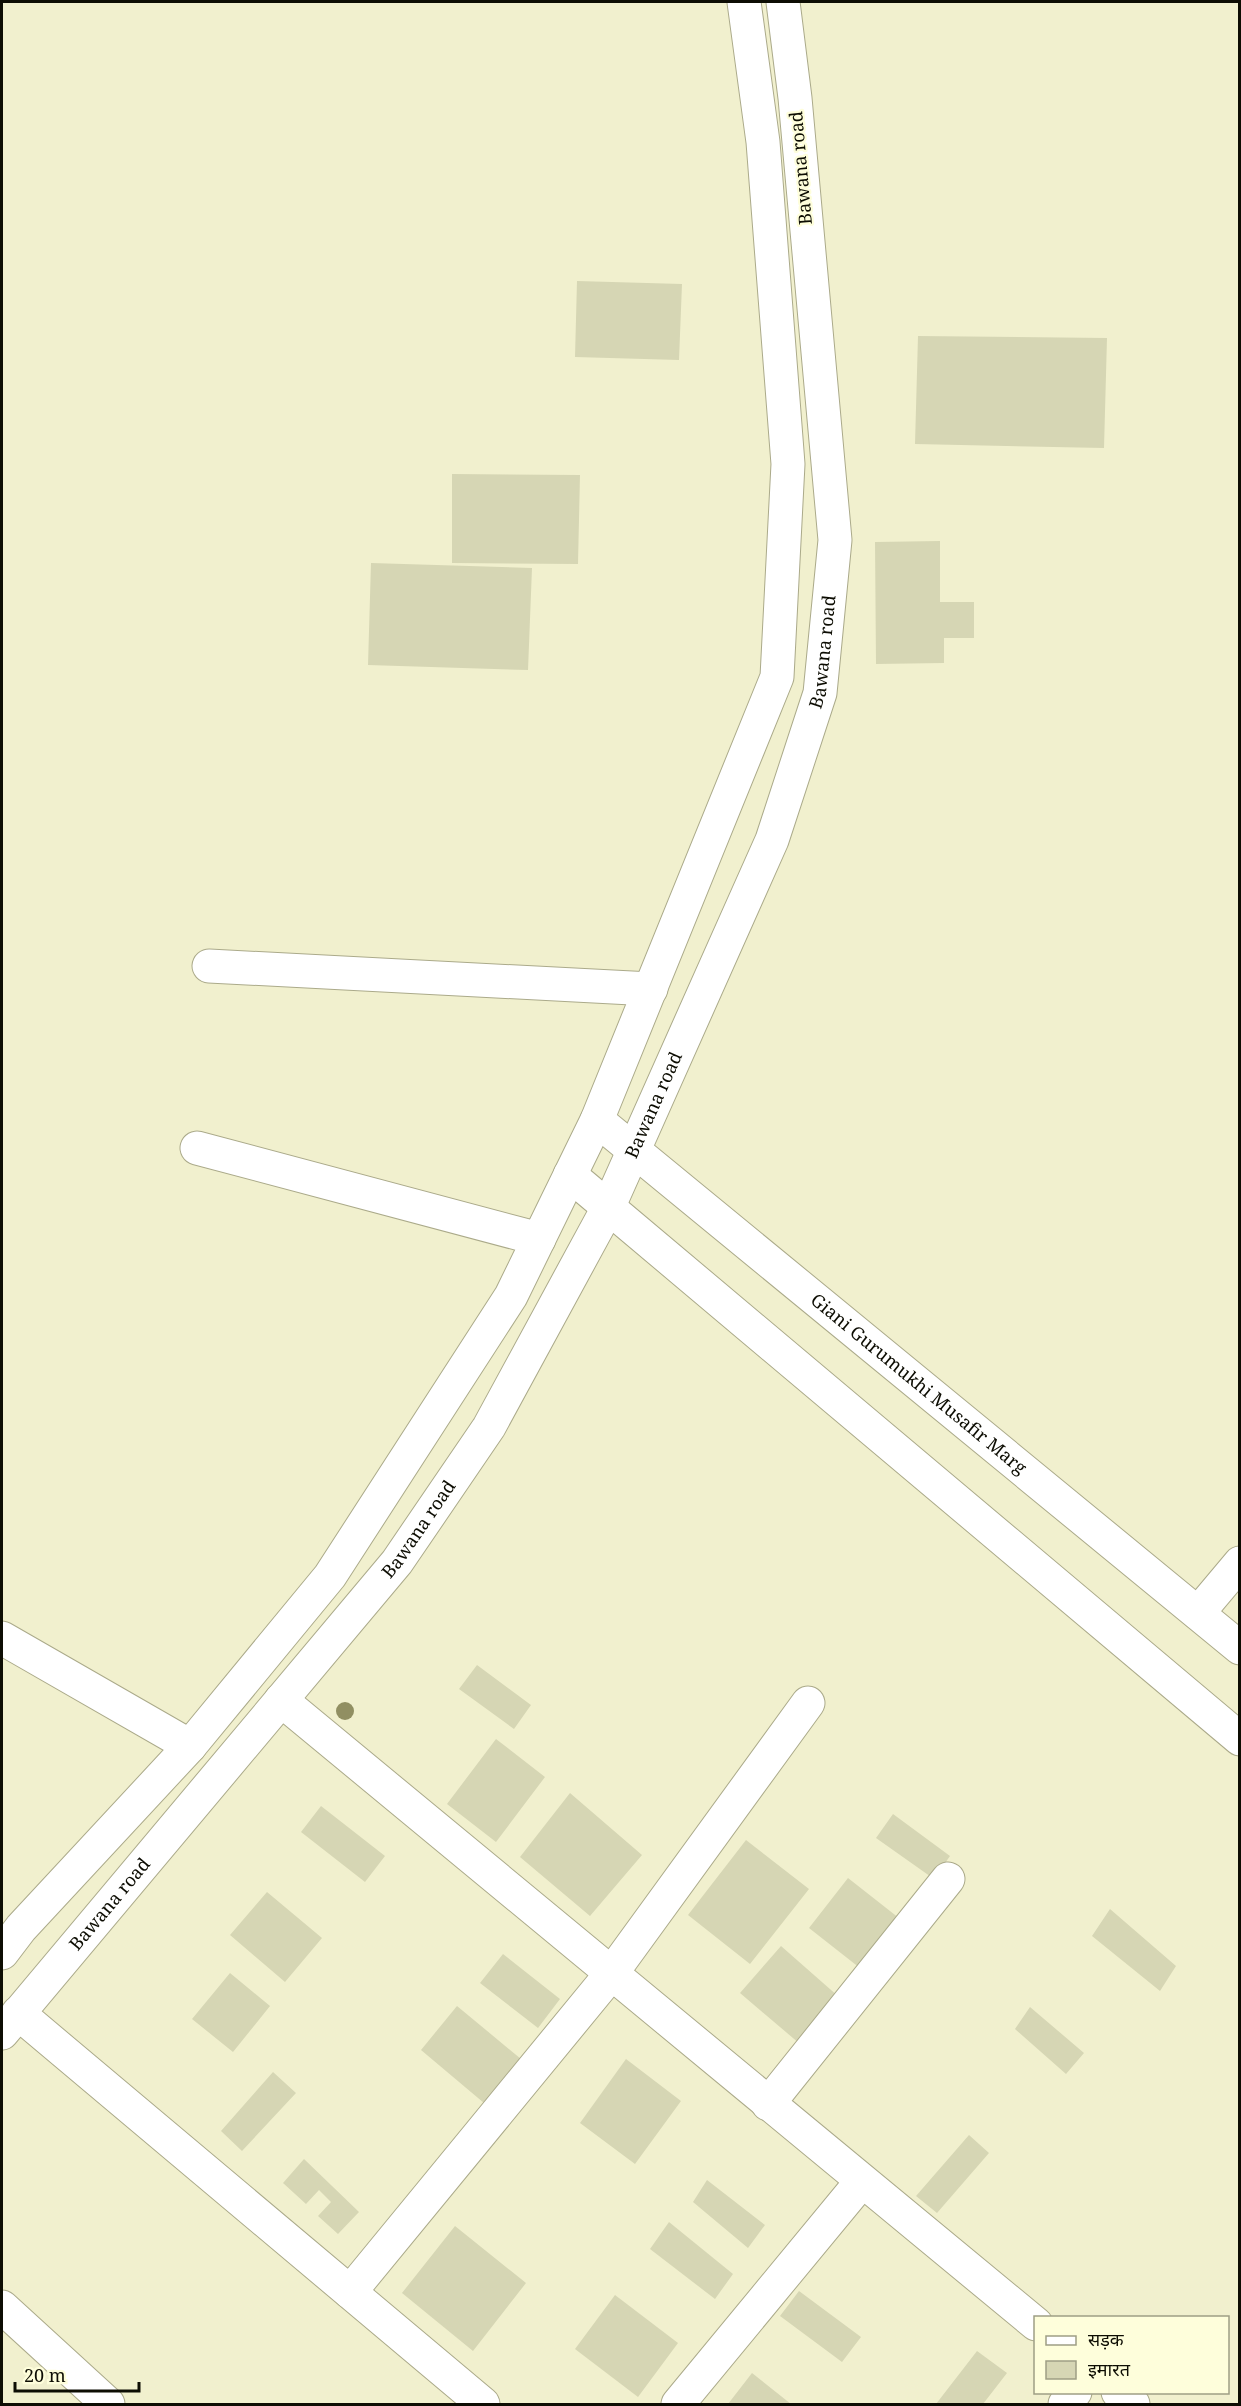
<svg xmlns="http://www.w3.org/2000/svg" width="1241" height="2406" font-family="'Noto Serif','Noto Sans Devanagari',serif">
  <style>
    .building { fill: #d6d6b4 }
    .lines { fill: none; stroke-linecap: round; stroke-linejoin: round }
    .minor-casing { stroke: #abaa8a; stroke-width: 35 }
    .major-casing { stroke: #abaa8a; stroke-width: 35 }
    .minor { stroke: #fff; stroke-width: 33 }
    .major { stroke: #fff; stroke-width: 33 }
    .tree { fill: #918f62 }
    .labels { text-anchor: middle; stroke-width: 4.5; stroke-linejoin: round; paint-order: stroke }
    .street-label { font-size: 18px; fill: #0d0d03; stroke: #fefedb }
  </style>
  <rect width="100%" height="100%" fill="#f1f0ce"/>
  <path class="building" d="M577 281 682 284 679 360 575 357Z
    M918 336 1107 338 1104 448 915 444Z
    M452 474 580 475 578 564 452 563Z
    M940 541V602H974V638H944V663L876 664 875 542Z
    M371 563 532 568 528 670 368 665Z
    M477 1665 531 1705 514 1729 459 1689Z
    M496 1739 545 1777 496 1842 447 1804Z
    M570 1793 642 1855 590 1916 520 1857Z
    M321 1806 385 1856 365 1882 301 1832Z
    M893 1814 950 1856 934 1879 876 1838Z
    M746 1840 809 1889 750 1964 688 1915Z
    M848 1878 904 1922 865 1972 809 1928Z
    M267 1892 322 1938 285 1982 230 1935Z
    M1110 1909 1176 1966 1160 1991 1092 1936Z
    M781 1946 839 1997 800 2044 740 1993Z
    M503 1954 560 1999 538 2028 480 1983Z
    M230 1973 270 2006 233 2052 192 2019Z
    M457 2006 521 2059 484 2103 421 2050Z
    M1030 2007 1084 2053 1066 2074 1015 2029Z
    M626 2059 681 2101 635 2164 580 2123Z
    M273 2072 296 2093 242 2151 221 2131Z
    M969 2135 989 2153 937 2213 916 2196Z
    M304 2159 359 2212 338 2234 318 2216 331 2202 319 2190 306 2204 283 2183Z
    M707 2180 765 2225 748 2248 693 2202Z
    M669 2222 733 2274 715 2299 650 2249Z
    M455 2226 526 2283 473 2351 402 2293Z
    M799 2291 861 2337 842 2362 780 2316Z
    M615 2295 678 2343 638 2397 575 2349Z
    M977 2351 1007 2373 983 2404H936Z
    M752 2373 791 2404H728Z"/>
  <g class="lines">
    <defs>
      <g id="minor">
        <path d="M209 966 651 989"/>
        <path id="s1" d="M597 1120 1240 1648"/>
        <path d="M197 1148 539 1239"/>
        <path d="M570 1175 1240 1739"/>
        <path d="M1198 1613 1240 1563"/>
        <path d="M2 1638 190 1746"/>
        <path d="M281 1700 1036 2324"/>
        <path d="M18 2013 483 2404"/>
        <path d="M768 2104 948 1879"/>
        <path d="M350 2292 611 1974 808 1703"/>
        <path d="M2 2307 108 2404"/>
        <path d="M1118 2392 1133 2404"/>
        <path d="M678 2404 862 2181"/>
        <path d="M1065 2404 1075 2392"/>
      </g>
      <g id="major">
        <path d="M2 1953 21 1928 190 1746 330 1576 511 1296 597 1120 777 677 788 464 763 142 744 2"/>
        <path id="s2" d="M2 2033 397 1562 489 1427 608 1208 772 840 820 693 835 540 795 98 783 2"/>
      </g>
    </defs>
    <use href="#minor" class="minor-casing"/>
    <use href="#major" class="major-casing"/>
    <use href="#minor" class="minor"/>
    <use href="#major" class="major"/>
  </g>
  <circle class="tree" cx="345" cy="1711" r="9"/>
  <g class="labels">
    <g class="street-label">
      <text transform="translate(801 168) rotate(-95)" y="6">Bawana road</text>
      <text dy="6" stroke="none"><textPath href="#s2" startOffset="1626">Bawana road</textPath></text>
      <text dy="6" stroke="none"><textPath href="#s2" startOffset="1140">Bawana road</textPath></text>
      <text dy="6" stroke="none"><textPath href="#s1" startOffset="416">Giani Gurumukhi Musafir Marg</textPath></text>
      <text dy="6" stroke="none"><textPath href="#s2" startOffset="654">Bawana road</textPath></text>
      <text dy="6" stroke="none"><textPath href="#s2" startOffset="168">Bawana road</textPath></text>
    </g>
  </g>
  <rect width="1241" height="2406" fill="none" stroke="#0d0d03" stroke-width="6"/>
  <rect x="1034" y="2316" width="195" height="78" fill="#fefedb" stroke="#9e9e85" stroke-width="1.5"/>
  <rect x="1046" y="2336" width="30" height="9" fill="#ffffff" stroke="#9e9e85" stroke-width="1.5"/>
  <text x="1088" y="2346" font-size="18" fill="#0d0d03">सड़क</text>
  <rect x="1046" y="2361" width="30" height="18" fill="#d6d6b4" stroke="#9e9e85" stroke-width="1.5"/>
  <text x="1088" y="2376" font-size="18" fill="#0d0d03">इमारत</text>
  <path d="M15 2382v9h124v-9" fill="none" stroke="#0d0d03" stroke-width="3"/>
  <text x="24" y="2382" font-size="18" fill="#0d0d03" stroke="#fefedb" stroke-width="4.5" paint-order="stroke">20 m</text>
</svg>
